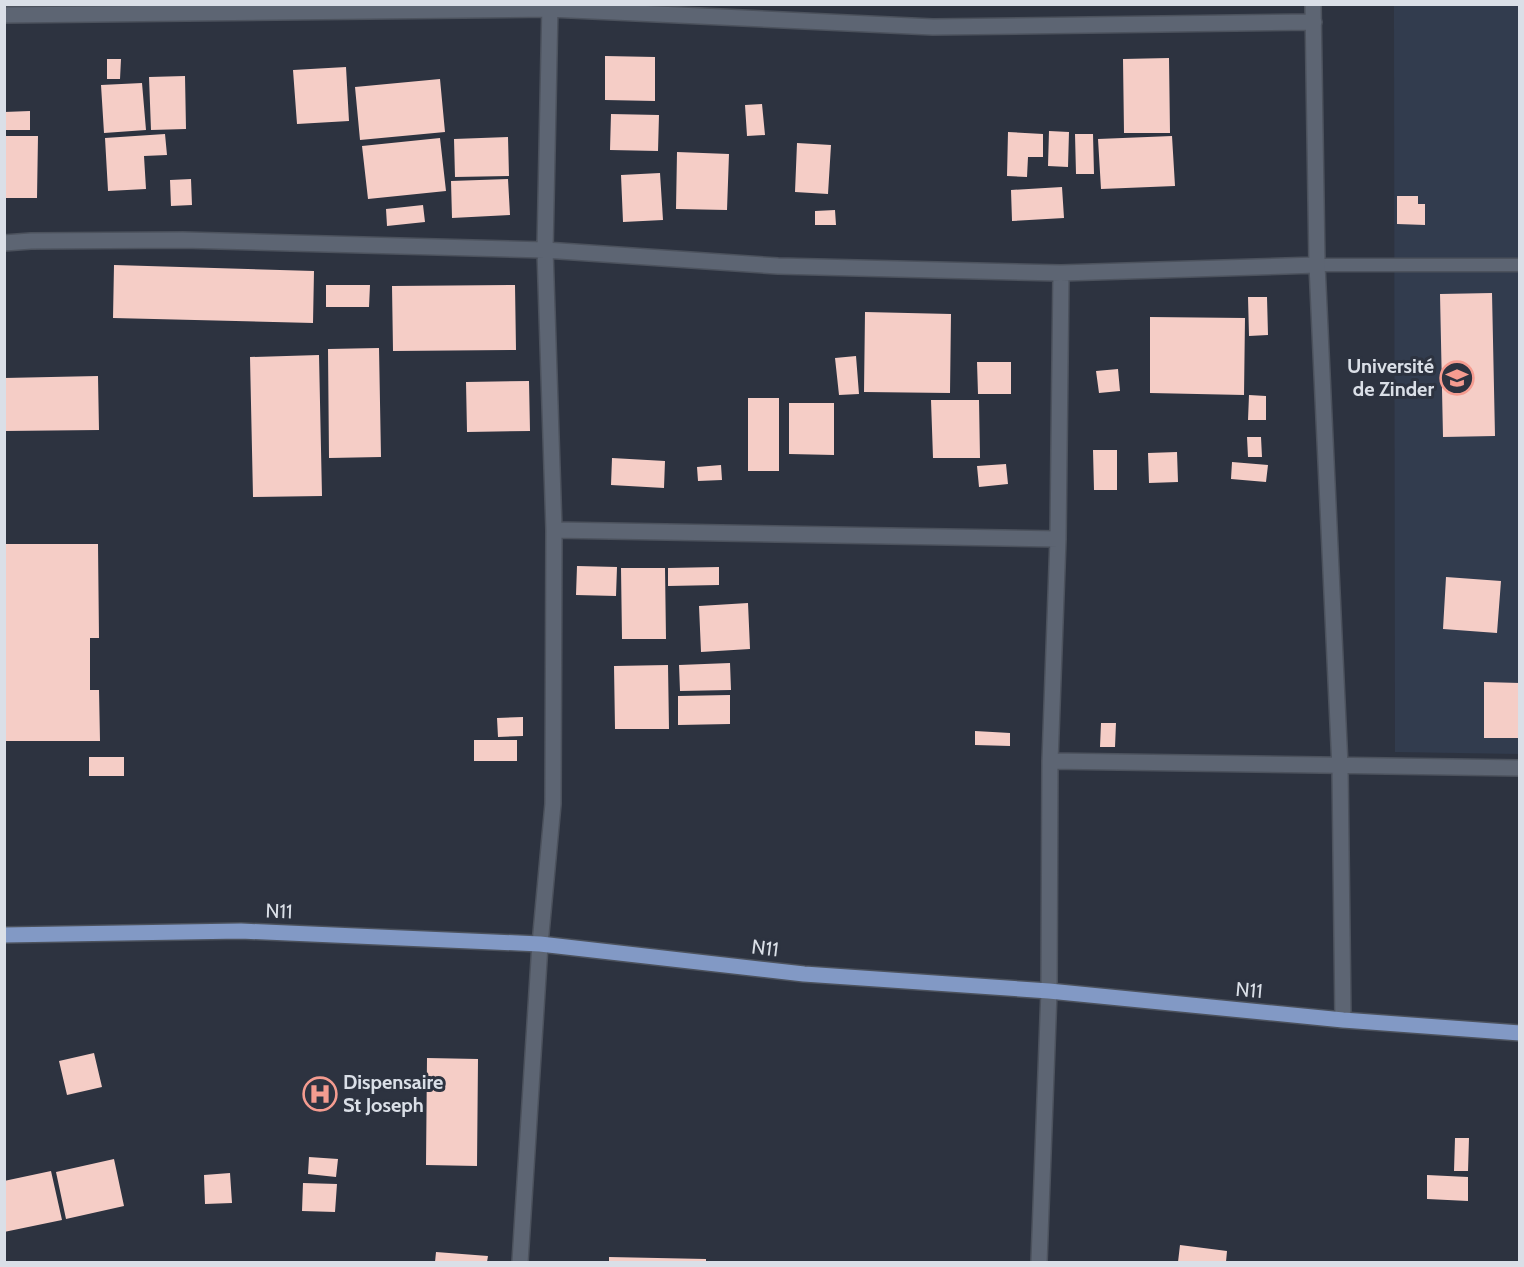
<svg xmlns="http://www.w3.org/2000/svg" width="1524" height="1267" font-family="Cabin,sans-serif">
  <style>
    .built { fill: #323c4e }
    .building { fill: #f5cdc6 }
    .lines { fill: none; stroke-linecap: round; stroke-linejoin: round }
    .service-casing { stroke: #4c525d; stroke-width: 15 }
    .minor-casing { stroke: #4c525d; stroke-width: 18 }
    .primary-casing { stroke: #4c525d; stroke-width: 18 }
    .service { stroke: #5d6573; stroke-width: 12 }
    .minor { stroke: #5d6573; stroke-width: 15 }
    .primary { stroke: #8299c5; stroke-width: 15 }
    .labels { text-anchor: middle; stroke-width: 6; stroke-linejoin: round; paint-order: stroke }
    .poi-label { font-size: 20px; font-weight: bold; fill: #dadfe7; stroke: #2d3340; text-anchor: end }
    .street-label { font-size: 20px; fill: #dadfe7; stroke: #2d3340 }
  </style>
  <rect width="100%" height="100%" fill="#2d3340"/>
  <path class="built" d="M1394 5H1519V754L1395 752Z"/>
  <path class="building" d="M605 56 655 57V101L605 100Z
    M1169 58 1170 133H1124L1123 59Z
    M107 59H121L120 79H107Z
    M346 67 349 121 297 124 293 70Z
    M185 76 186 129 151 130 149 77Z
    M440 79 445 132 360 140 355 87Z
    M142 83 146 130 104 133 101 85Z
    M762 104 765 135 747 136 745 105Z
    M30 111V130H4V112Z
    M611 114 659 115 658 151 610 150Z
    M1049 131 1069 132 1068 167 1048 166Z
    M1008 132 1043 134V157H1028L1027 177 1007 176Z
    M165 134 167 155 144 156 146 189 108 191 105 138Z
    M1075 134H1093L1094 174H1076Z
    M4 136H38L37 198H4Z
    M1172 136 1175 186 1101 189 1098 139Z
    M508 137 509 176 455 177 454 139Z
    M440 138 446 191 368 199 362 146Z
    M797 143 831 145 828 194 795 192Z
    M677 152 729 154 727 210 676 209Z
    M660 173 663 220 623 222 621 175Z
    M191 179 192 205 171 206 170 180Z
    M508 179 510 215 452 218 451 181Z
    M1062 187 1064 218 1012 221 1011 190Z
    M1397 196H1418V204H1425V225L1397 224Z
    M423 205 425 222 387 226 386 209Z
    M835 210 836 225H815V211Z
    M114 265 314 271 313 323 113 318Z
    M326 285H370L369 307H326Z
    M515 285 516 350 393 351 392 286Z
    M1492 293 1495 436 1443 437 1440 294Z
    M1248 297H1267L1268 335 1249 336Z
    M865 312 951 314 950 393 864 392Z
    M1150 317 1245 318 1244 395 1150 393Z
    M379 348 381 457 329 458 328 349Z
    M319 355 322 496 253 497 250 357Z
    M856 356 859 394 839 395 835 358Z
    M977 362H1011V394H978Z
    M1118 369 1120 391 1099 393 1096 371Z
    M98 376 99 430 4 431V378Z
    M529 381 530 431 467 432 466 382Z
    M1249 395 1266 396V420H1248Z
    M748 398H779V471H748Z
    M931 400H979L980 458H933Z
    M789 403H834V455L789 454Z
    M1247 437H1261L1262 457H1248Z
    M1093 450H1117V490H1094Z
    M1177 452 1178 482 1149 483 1148 453Z
    M612 458 665 461 664 488 611 485Z
    M1232 462 1268 465 1266 482 1231 479Z
    M1006 464 1008 484 979 487 977 466Z
    M721 465 722 480 698 481 697 467Z
    M4 544H98L99 638H90V690H99L100 741H5Z
    M577 566 617 567 616 596 576 595Z
    M719 567V585L668 586V568Z
    M621 568H665L666 639H622Z
    M1446 577 1501 581 1497 633 1443 629Z
    M748 603 750 649 701 652 699 606Z
    M730 663 731 690 680 691 679 665Z
    M668 665 669 729H615L614 666Z
    M1484 682 1520 683 1519 738H1484Z
    M730 695V724L678 725V696Z
    M523 717V736L498 737 497 718Z
    M1101 723H1116L1115 747H1100Z
    M975 731 1010 733V746L975 745Z
    M474 740H517V761H474Z
    M89 757H124V776H89Z
    M94 1053 102 1087 67 1095 59 1061Z
    M427 1058 478 1059 477 1166 426 1165Z
    M1455 1138H1469L1468 1171H1454Z
    M309 1157 338 1159 336 1177 308 1174Z
    M114 1159 124 1206 66 1219 56 1172Z
    M51 1171 62 1220 4 1232V1181Z
    M230 1173 232 1203 205 1204 204 1175Z
    M1427 1175 1468 1177V1201L1427 1199Z
    M303 1183 337 1184 335 1212 302 1211Z
    M1180 1245 1227 1251 1226 1262H1178Z
    M436 1252 488 1256 487 1262H435Z
    M609 1257 706 1259V1262H609Z"/>
  <g class="lines">
    <defs>
      <path id="service" d="M1317 265H1520"/>
      <path id="minor" d="M1313 4 1317 265 1340 767 1343 1020
        M4 15 550 9 933 27 1314 22
        M4 243 31 241 183 240 545 250 778 266 1061 273 1317 265
        M554 530 1058 539
        M1050 761 1520 768
        M520 1262 540 944 553 804 554 530 545 250 550 4
        M1039 1262 1049 991 1050 761 1058 539 1061 273"/>
      <path id="primary" d="M4 935 241 931 540 944 804 974 1049 991 1343 1020 1520 1033"/>
    </defs>
    <use href="#service" class="service-casing"/>
    <use href="#minor" class="minor-casing"/>
    <use href="#primary" class="primary-casing"/>
    <use href="#service" class="service"/>
    <use href="#minor" class="minor"/>
    <use href="#primary" class="primary"/>
  </g>
  <defs>
    <symbol id="university-ring" viewBox="-11 -11 22 22"><circle r="9.5" fill="#2d3340" stroke="#f59c90" stroke-width="1.5"/><path d="M0-5L7-2L0 1L-7-2ZM-4 1L0 2.5L4 1V4Q0 6-4 4Z" fill="#f59c90"/></symbol>
    <symbol id="hospital-ring" viewBox="-11 -11 22 22"><circle r="9.5" fill="#2d3340" stroke="#f59c90" stroke-width="1.5"/><path d="M-5-5h3v3.5h4V-5h3V5h-3V1.5h-4V5h-3Z" fill="#f59c90"/></symbol>
  </defs>
  <g fill-rule="evenodd">
    <use href="#university-ring" x="1438" y="359" width="38" height="38"/>
    <use href="#hospital-ring" x="301" y="1075" width="38" height="38"/>
  </g>
  <g class="labels">
    <g class="poi-label">
      <text x="1434" y="373">Université<tspan x="1434" dy="23">de Zinder</tspan></text>
      <text x="343" y="1089" text-anchor="start">Dispensaire<tspan x="343" dy="23">St Joseph</tspan></text>
    </g>
    <g class="street-label">
      <text transform="translate(279 911) rotate(2)" y="7">N11</text>
      <text transform="translate(765 948) rotate(7)" y="7">N11</text>
      <text transform="translate(1249 990) rotate(5)" y="7">N11</text>
    </g>
  </g>
  <rect width="1524" height="1267" fill="none" stroke="#dadfe7" stroke-width="12"/>
</svg>
